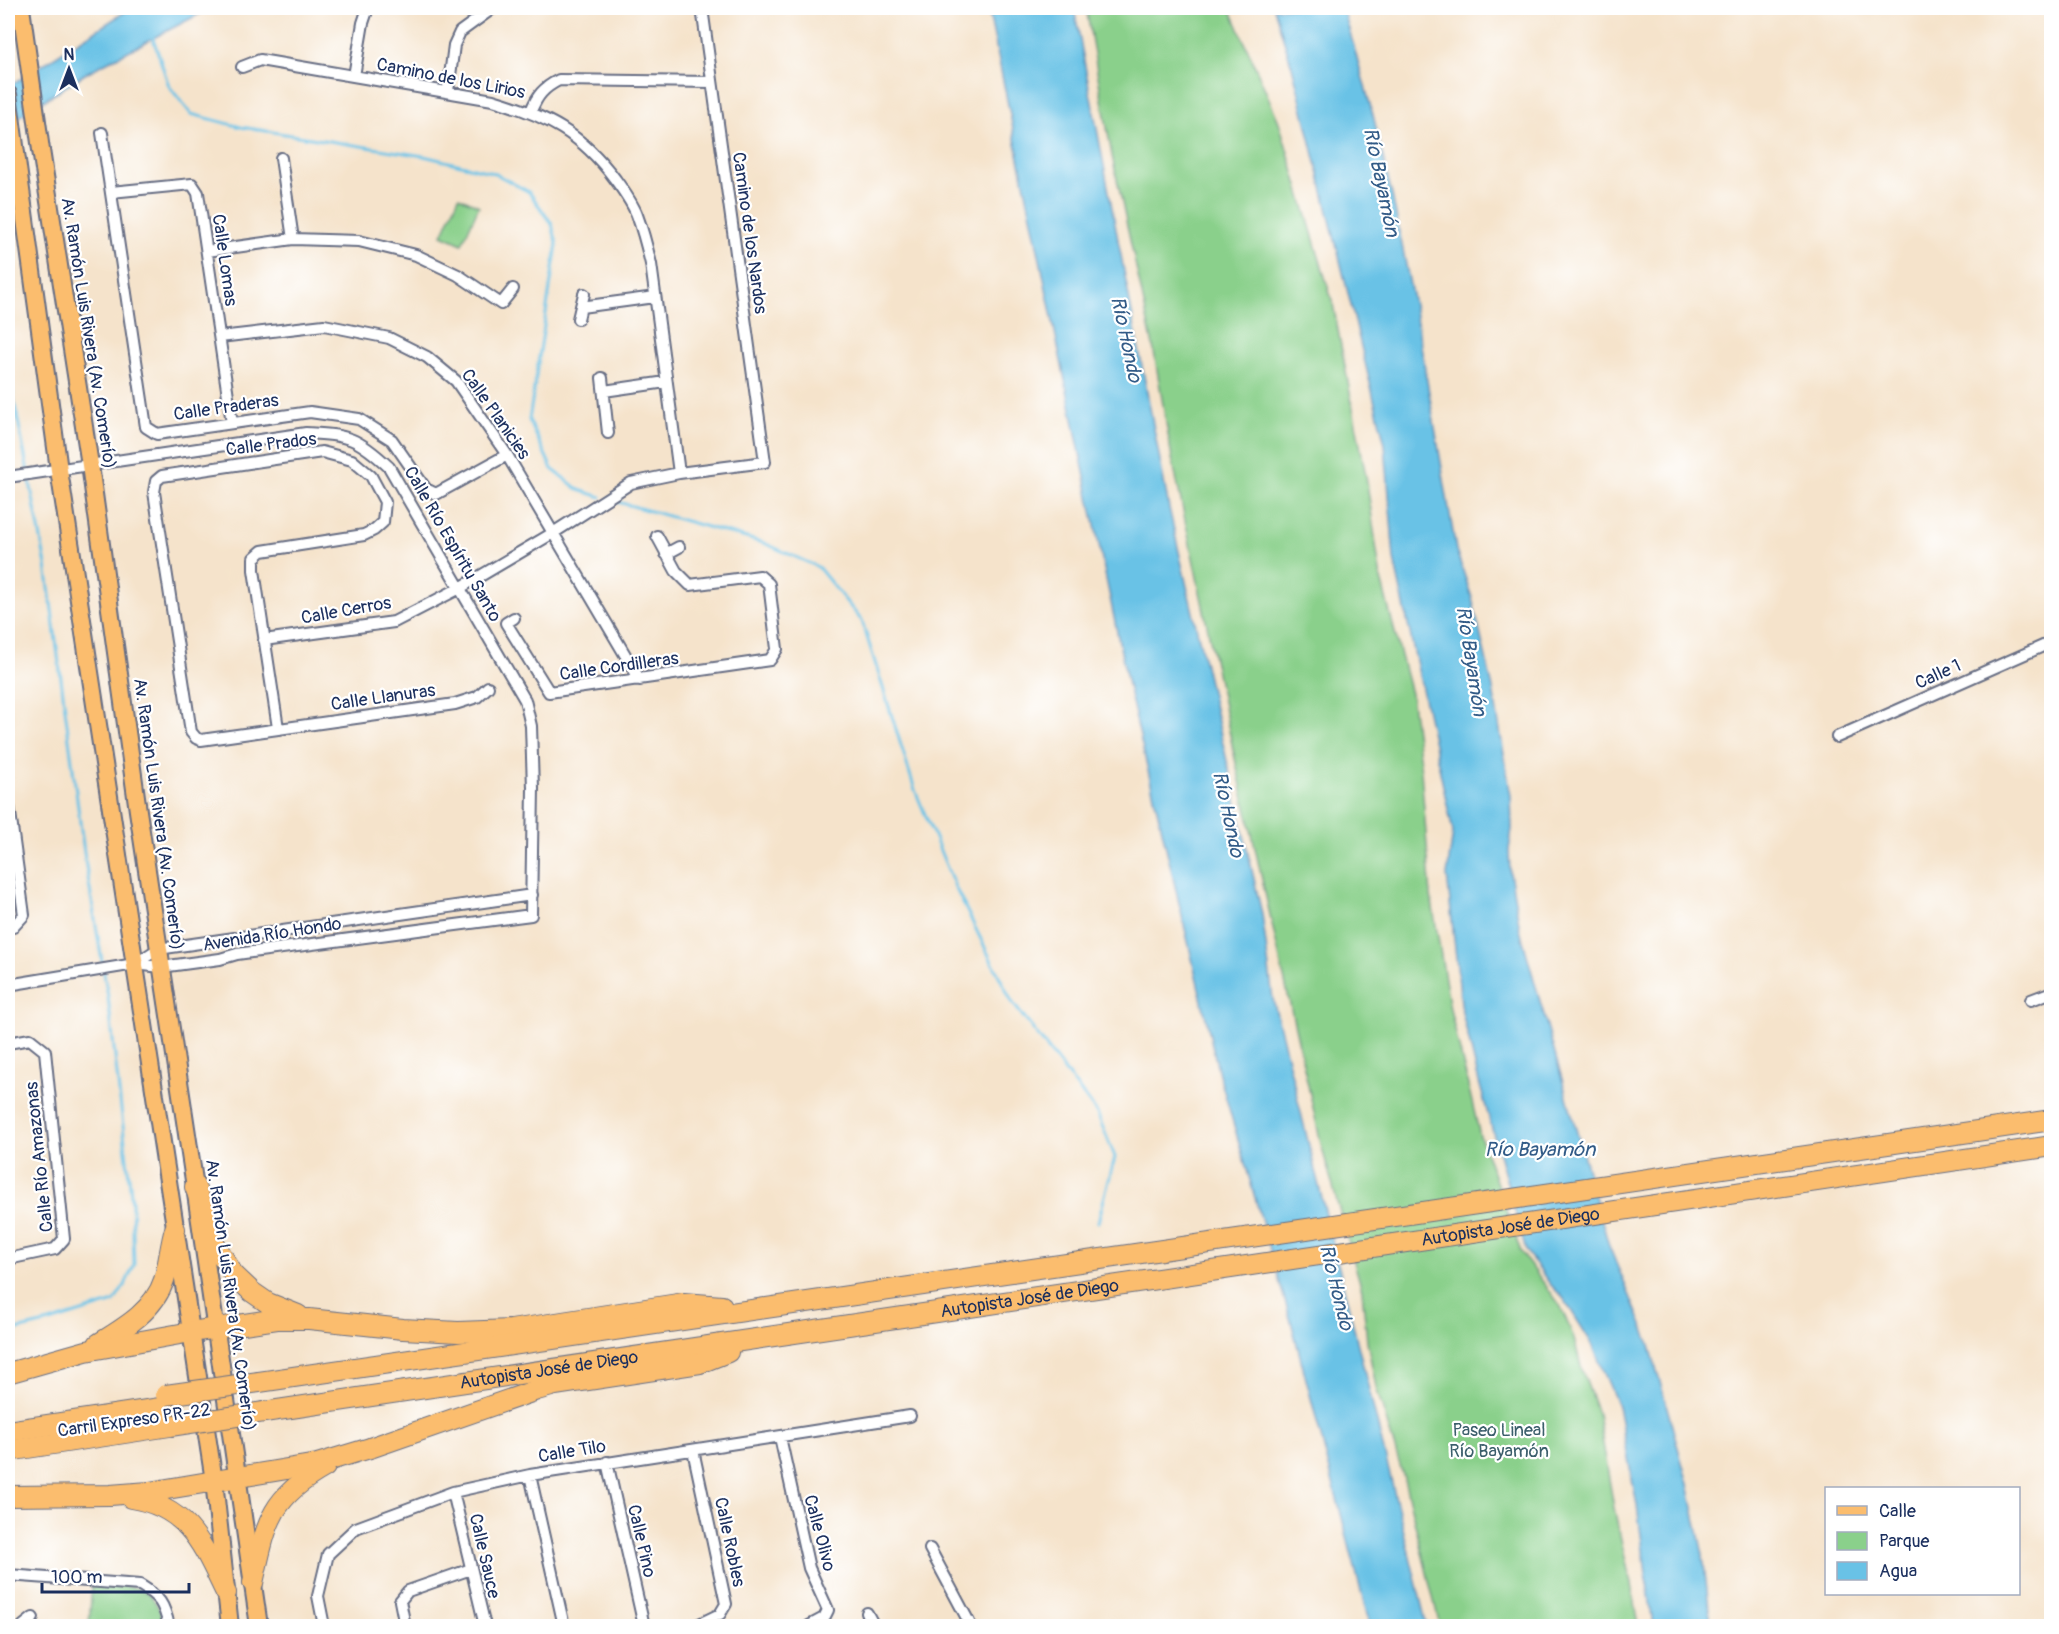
<svg xmlns="http://www.w3.org/2000/svg" width="2059" height="1634" font-family="Pangolin,sans-serif">
  <style>
    .green { fill: #8ad08b; stroke: #528074; stroke-width: 1.5 }
    .water { fill: #69c2e6; stroke: #4278a2; stroke-width: 1.5 }
    .lines { fill: none; stroke-linecap: round; stroke-linejoin: round }
    .stream { stroke: #69c2e6; stroke-width: 3 }
    .street-casing { stroke: #676e84; stroke-width: 14 }
    .primary-casing { stroke: #676e84; stroke-width: 20 }
    .highway-casing { stroke: #676e84; stroke-width: 22 }
    .street { stroke: #fff; stroke-width: 10 }
    .primary { stroke: #fbbd6e; stroke-width: 16 }
    .highway { stroke: #fbbd6e; stroke-width: 20 }
    .highway-bridge-casing { stroke: #676e84; stroke-width: 22; stroke-linecap: butt }
    .highway-bridge { stroke: #fbbd6e; stroke-width: 20 }
    .labels { text-anchor: middle; stroke-width: 4.5; stroke-linejoin: round; paint-order: stroke }
    .street-label { font-size: 18px; fill: #1b2f5e; stroke: #fff }
    .park-label { font-size: 18px; fill: #3c5f6c; stroke: #fff }
    .water-label { font-size: 20px; font-style: italic; fill: #325b87; stroke: #fff }
  </style>
  <rect width="100%" height="100%" fill="#fff"/>
  <filter id="ink" filterUnits="userSpaceOnUse"><feTurbulence type="fractalNoise" baseFrequency=".0167" numOctaves="2"/><feDisplacementMap in="SourceGraphic" scale="12" xChannelSelector="R" yChannelSelector="G"/><feConvolveMatrix kernelMatrix="1 2 1 2 8 2 1 2 1" color-interpolation-filters="sRGB"/></filter>
  <filter id="wash" filterUnits="userSpaceOnUse"><feTurbulence type="fractalNoise" baseFrequency=".008" numOctaves="4" result="noise"/><feDisplacementMap in="SourceGraphic" scale="24" xChannelSelector="R" yChannelSelector="G"/><feGaussianBlur stdDeviation="1.35" result="paint"/><feColorMatrix in="noise" values="0 0 0 0 0 0 0 0 0 0 0 0 0 0 0 0 0 1.4 0 .05"/><feComposite in="paint" operator="in"/></filter>
  <g filter="url(#wash)">
    <rect width="100%" height="100%" fill="#f5e3cb"/>
    <path class="green" d="M1086 8H1230L1279 122 1333 304 1366 476 1381 579 1411 694 1421 771 1431 896 1450 1009 1480 1136 1521 1252 1560 1305 1574 1338 1581 1367 1598 1414 1614 1508 1631 1584 1638 1626H1440L1403 1475 1376 1387 1367 1341 1362 1290 1322 1148 1234 754 1172 458 1153 346 1112 156Z
      M459 197 479 206 462 244 442 235Z
      M92 1585C130 1587 155 1580 164 1626H89Z"/>
    <path class="water" d="M131 8H211L88 72 8 124V87Z
      M988 8H1074L1169 508 1262 914 1273 999 1427 1626H1370L1292 1325 1219 1074 1128 685Z
      M1274 8H1343L1373 115 1392 195 1414 305 1456 550 1472 598 1493 689 1511 796 1512 829 1509 850 1510 873 1520 930 1609 1246 1649 1342 1688 1484 1703 1555 1711 1626H1653L1637 1505 1618 1406 1591 1342 1564 1299 1550 1284 1526 1251 1479 1082 1462 1012 1447 875 1453 832 1394 559 1385 444 1294 73Z"/>
    <g class="lines">
      <path class="stream" d="M152 35 169 86 191 114 241 127 424 156 494 173 529 192 552 224 557 244 529 420 552 469 579 490 601 497
        M8 369 46 565 85 860 108 997 132 1203 134 1265 125 1285 114 1302 50 1322 8 1332
        M611 500 764 543 818 567 862 621 915 790 955 887 1012 1002 1097 1113 1115 1157 1098 1222"/>
    </g>
  </g>
  <g filter="url(#ink)">
    <g class="lines">
      <defs>
        <path id="street" d="M242 67 260 60 493 100C547 116 581 133 615 179 623 190 632 202 637 215 643 231 647 247 651 264L679 473
          M354 76 363 23 368 8
          M448 91 454 45 460 32 493 8
          M531 111C537 96 543 88 559 80L712 82
          M102 133 146 427 157 434 310 412 359 419 392 440 426 489 436 494 507 455
          M281 158 293 239
          M111 192 192 184 198 193 232 423
          M207 251 293 239 359 241 416 255 458 275 501 304 513 289
          M581 307 655 297
          M578 319 584 294
          M220 337 324 325 389 338 427 357 456 381 507 455 640 680
          M602 378 608 433
          M604 391 666 382
          M8 477 306 433C348 435 357 437 389 467L525 700 531 726 533 788 531 915 237 954 220 959 161 967 135 964 8 985
          M666 554 679 547
          M514 618 506 623 549 692 770 660 777 649 769 584 760 576 690 585 676 571 657 536
          M264 640 394 622 460 588 553 533 631 483 679 473 765 462 702 8
          M278 728 254 570V558L262 551 364 535 374 530 383 522 385 502 371 476 352 460 322 452 162 476 156 481 154 492 191 732 196 738 201 740 455 704 477 697 488 687
          M1837 737 2052 642
          M8 798 24 915 13 927 8 928
          M135 964 158 949 532 895
          M2031 1000 2052 992
          M8 1043 30 1039 45 1051 64 1239 55 1249 8 1259
          M780 1437 809 1568 828 1610 824 1618 809 1626
          M693 1450 726 1604 720 1614 695 1626
          M607 1462 644 1626
          M530 1475 564 1626
          M453 1492 485 1626
          M930 1549 969 1622 970 1626
          M8 1575 140 1585C160 1597 164 1604 169 1626
          M867 1613 874 1626
          M23 1626 33 1618
          M324 1626 318 1596 328 1554 356 1528 453 1492 530 1475 910 1416
          M405 1626 400 1601 408 1591 471 1569"/>
        <path id="primary" d="M21 8 41 150 90 465 138 811 195 1187 259 1626
          M8 94 59 470 214 1481 230 1626"/>
        <g id="highway">
          <path d="M195 1187 209 1222 213 1241 233 1274 252 1292 268 1303 298 1315"/>
          <path d="M98 1344C124 1328 154 1311 164 1280 169 1263 170 1246 175 1229"/>
          <path d="M8 1373 86 1351 191 1332 277 1319H309L403 1329 458 1332 511 1330 684 1303 722 1306"/>
          <path d="M259 1382 2052 1120"/>
          <path id="s1" d="M264 1412 2052 1146"/>
          <path d="M8 1431 167 1407"/>
          <path d="M8 1451 170 1426"/>
          <path d="M8 1496 110 1495 149 1492 317 1464 370 1448 537 1390 555 1385 700 1363 728 1352"/>
          <path d="M131 1498C189 1507 203 1546 226 1593"/>
          <path d="M253 1583C266 1525 269 1498 325 1467"/>
        </g>
      </defs>
      <use href="#street" class="street-casing"/>
      <use href="#primary" class="primary-casing"/>
      <use href="#highway" class="highway-casing"/>
      <use href="#street" class="street"/>
      <use href="#primary" class="primary"/>
      <use href="#highway" class="highway"/>
      <defs>
        <path id="highway-bridge" d="M166 1395 259 1382
          M170 1426 264 1412"/>
      </defs>
      <use href="#highway-bridge" class="highway-bridge-casing"/>
      <use href="#highway-bridge" class="highway-bridge"/>
    </g>
  </g>
  <g class="labels">
    <g class="street-label">
      <text transform="translate(451 78) rotate(11)" y="6">Camino de los Lirios</text>
      <text transform="translate(750 233) rotate(82)" y="6">Camino de los Nardos</text>
      <text transform="translate(225 260) rotate(82)" y="6">Calle Lomas</text>
      <text transform="translate(89 333) rotate(81)" y="6">Av. Ramón Luis Rivera (Av. Comerío)</text>
      <text transform="translate(226 407) rotate(-8)" y="6">Calle Praderas</text>
      <text transform="translate(496 414) rotate(55)" y="6">Calle Planicies</text>
      <text transform="translate(271 444) rotate(-7)" y="6">Calle Prados</text>
      <text transform="translate(453 544) rotate(60)" y="6">Calle Río Espíritu Santo</text>
      <text transform="translate(346 610) rotate(-10)" y="6">Calle Cerros</text>
      <text transform="translate(619 666) rotate(-8)" y="6">Calle Cordilleras</text>
      <text transform="translate(1938 674) rotate(-24)" y="6">Calle 1</text>
      <text transform="translate(383 697) rotate(-8)" y="6">Calle Llanuras</text>
      <text transform="translate(159 814) rotate(82)" y="6">Av. Ramón Luis Rivera (Av. Comerío)</text>
      <text transform="translate(272 934) rotate(-9)" y="6">Avenida Río Hondo</text>
      <text transform="translate(39 1157) rotate(-96)" y="6">Calle Río Amazonas</text>
      <text dy="6" stroke="none"><textPath href="#s1" startOffset="1260">Autopista José de Diego</textPath></text>
      <text transform="translate(231 1295) rotate(82)" y="6">Av. Ramón Luis Rivera (Av. Comerío)</text>
      <text dy="6" stroke="none"><textPath href="#s1" startOffset="774">Autopista José de Diego</textPath></text>
      <text dy="6" stroke="none"><textPath href="#s1" startOffset="288">Autopista José de Diego</textPath></text>
      <text transform="translate(134 1420) rotate(-8)" y="6">Carril Expreso PR-22</text>
      <text transform="translate(572 1451) rotate(-9)" y="6">Calle Tilo</text>
      <text transform="translate(820 1533) rotate(75)" y="6">Calle Olivo</text>
      <text transform="translate(642 1541) rotate(77)" y="6">Calle Pino</text>
      <text transform="translate(730 1542) rotate(78)" y="6">Calle Robles</text>
      <text transform="translate(485 1556) rotate(77)" y="6">Calle Sauce</text>
    </g>
    <g class="park-label">
      <text x="1499" y="1436">Paseo Lineal<tspan x="1499" dy="21">Río Bayamón</tspan></text>
    </g>
    <g class="water-label">
      <text transform="translate(1382 182) rotate(78)" y="7">Río Bayamón</text>
      <text transform="translate(1127 339) rotate(78)" y="7">Río Hondo</text>
      <text transform="translate(1472 661) rotate(81)" y="7">Río Bayamón</text>
      <text transform="translate(1229 814) rotate(78)" y="7">Río Hondo</text>
      <text x="1540" y="1156">Río Bayamón</text>
      <text transform="translate(1337 1287) rotate(76)" y="7">Río Hondo</text>
    </g>
  </g>
  <rect width="2059" height="1634" fill="none" stroke="#fff" stroke-width="30"/>
  <rect x="1825" y="1487" width="195" height="108" fill="#ffffff" stroke="#a4acbf" stroke-width="1.5"/>
  <rect x="1837" y="1506" width="30" height="9" fill="#fbbd6e" stroke="#a4acbf" stroke-width="1.5"/>
  <text x="1879" y="1517" font-size="18" fill="#1b2f5e">Calle</text>
  <rect x="1837" y="1532" width="30" height="18" fill="#8ad08b" stroke="#a4acbf" stroke-width="1.5"/>
  <text x="1879" y="1547" font-size="18" fill="#1b2f5e">Parque</text>
  <rect x="1837" y="1562" width="30" height="18" fill="#69c2e6" stroke="#a4acbf" stroke-width="1.5"/>
  <text x="1879" y="1577" font-size="18" fill="#1b2f5e">Agua</text>
  <g transform="translate(69 69)" stroke="#ffffff" stroke-width="4.5" paint-order="stroke">
  <path d="M0-4.5L10 22L0 15L-10 22Z" fill="#1b2f5e"/>
  <text y="-9" font-size="16" font-weight="bold" text-anchor="middle" fill="#1b2f5e">N</text>
  </g>
  <path d="M42 1583v9h147v-9" fill="none" stroke="#1b2f5e" stroke-width="3"/>
  <text x="51" y="1583" font-size="18" fill="#1b2f5e" stroke="#ffffff" stroke-width="4.5" paint-order="stroke">100 m</text>
</svg>
